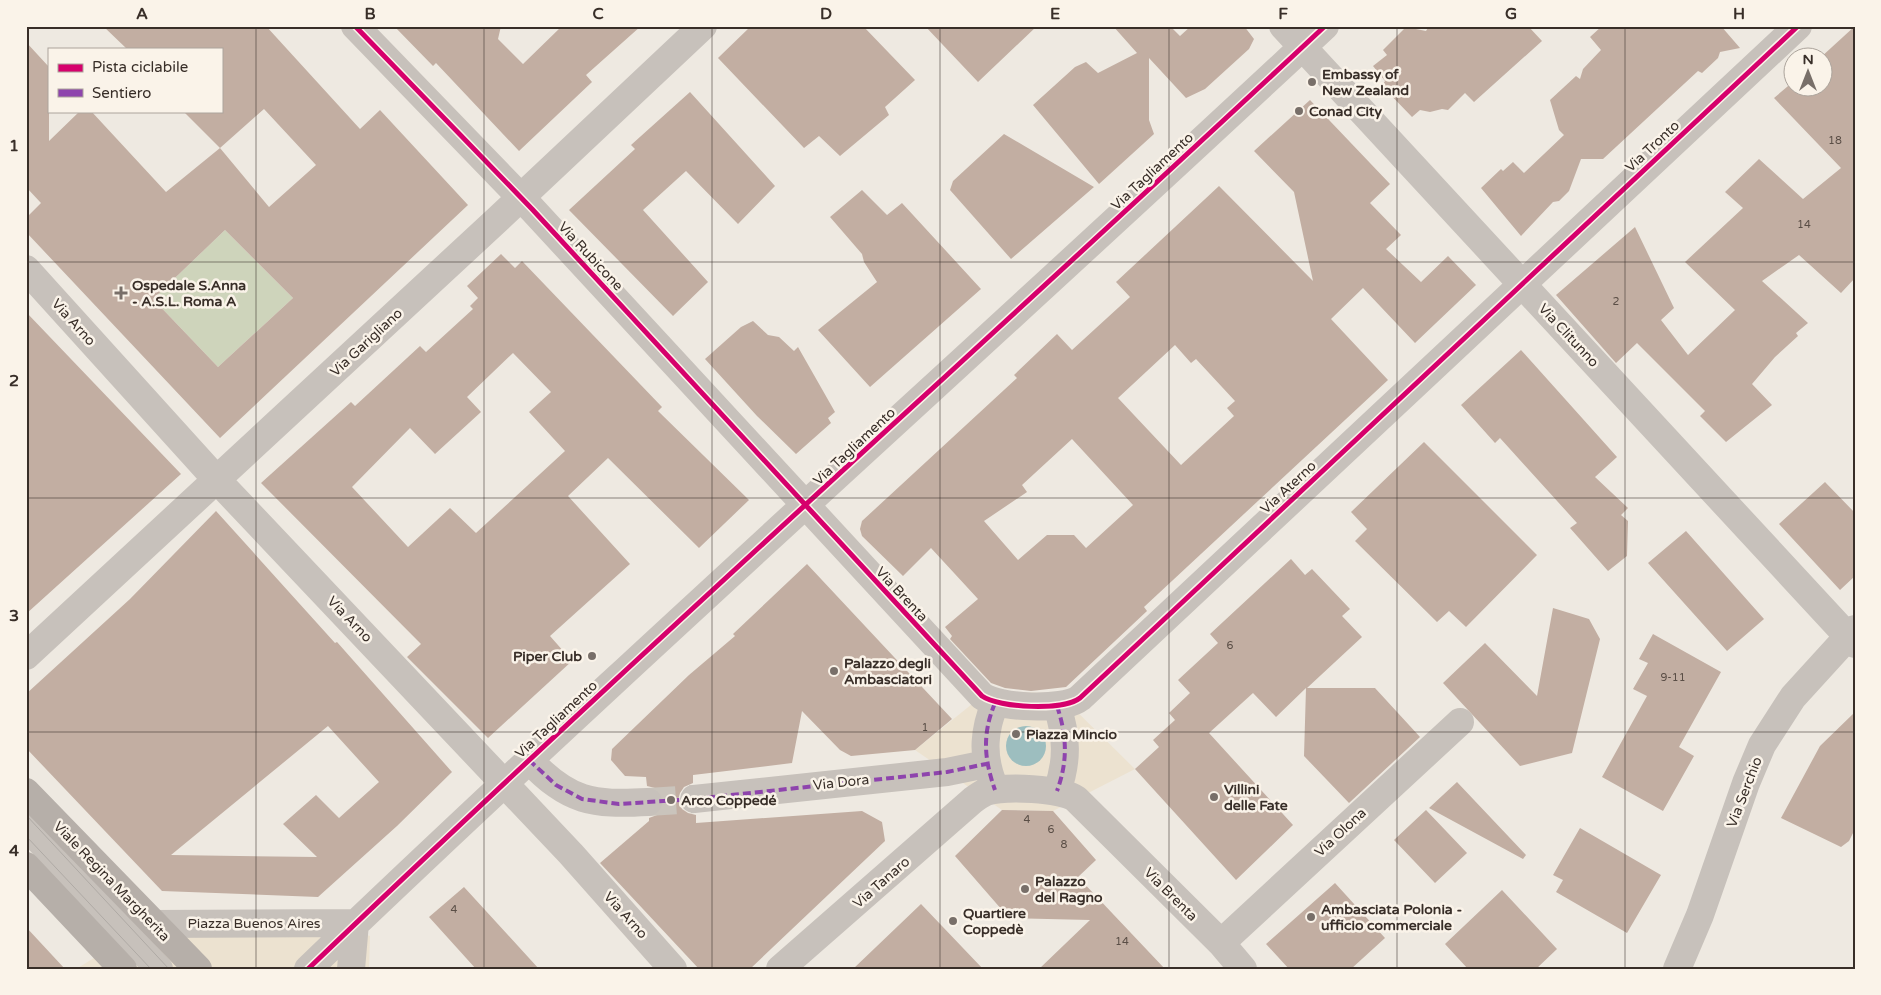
<svg xmlns="http://www.w3.org/2000/svg" width="1881" height="995" font-family="'Varela Round',sans-serif">
  <style>
    .green { fill: #ced4bb }
    .plaza { fill: #ece2d0 }
    .water { fill: #9dbebf }
    .building { fill: #c2aea2; fill-rule: evenodd }
    .lines { fill: none; stroke-linecap: round; stroke-linejoin: round }
    .minor-tunnel { stroke: #cac4bc; stroke-width: 28; stroke-dasharray: 28 14; stroke-linecap: butt }
    .minor { stroke: #c7c1bb; stroke-width: 28 }
    .major { stroke: #b6afa9; stroke-width: 28 }
    .tram { stroke: #afaaa5; stroke-width: 1 }
    .quiet { stroke: #8e44ad; stroke-width: 4; stroke-dasharray: 8 4; stroke-linecap: butt }
    .cycleway-casing { stroke: #faf3e9; stroke-width: 8 }
    .cycleway { stroke: #d6006c; stroke-width: 5 }
    .grid { fill: none; stroke: #382e28; stroke-width: 1; stroke-opacity: 0.55 }
    .poi-dot { fill: #786f69; stroke: #faf3e9; stroke-width: 2 }
    .labels { text-anchor: middle; stroke-width: 5; stroke-linejoin: round; paint-order: stroke }
    .number-label { font-size: 11px; fill: #5a4e46 }
    .poi-label { font-size: 14px; font-weight: bold; fill: #382e28; stroke: #faf3e9; text-anchor: start }
    .street-label { font-size: 14px; fill: #382e28; stroke: #faf3e9 }
    .neatline { fill: none; stroke: #382e28; stroke-width: 2 }
    .grid-label { font-size: 16px; text-anchor: middle; font-weight: bold; fill: #382e28 }
  </style>
  <rect width="100%" height="100%" fill="#eee9e1"/>
  <path class="green" d="M225 230 293 298 218 367 153 299Z"/>
  <path class="plaza" d="M1007 692 1058 693 1135 769 1053 811 1002 810 915 750 982 696Z
    M173 910 319 916 370 936 369 969H76Z"/>
  <path class="water" d="M1006 746a20 20 0 1 1 40 0a20 20 0 1 1-40 0Z"/>
  <path class="building" d="M103 26H266L360 129 380 110 468 205 220 438 26 232V218L41 203 26 187V42L49 67V141L80 111H91L166 192 220 148 183 111H221V49H127ZM264 109 316 165 269 207 220 148ZM225 230 293 298 218 367 153 299Z
    M394 26H501L498 39 523 64 562 26H641L586 75 592 82 519 151 436 63 433 66Z
    M751 26H863L915 80 885 107 889 115 840 156 819 136 804 148 718 58Z
    M925 26H1037L978 82Z
    M1113 26H1170L1180 36 1191 26H1244L1254 39 1249 49 1205 89 1186 98 1149 58V120L1154 134 1099 184 1033 105 1075 67 1086 62 1098 73 1137 53Z
    M1429 26H1528L1542 41 1474 102 1465 93 1448 110 1442 109 1430 112 1420 110 1412 117 1382 86 1385 81 1373 66 1387 55 1383 50 1406 27 1426 31Z
    M1602 26H1721L1740 48 1720 52 1718 58 1702 73 1698 71 1603 159H1581L1569 191 1559 201 1553 202 1521 236 1481 188 1501 169 1503 171 1513 162 1524 173 1564 135 1559 130 1550 100 1576 76 1580 79 1583 69 1601 50 1590 37Z
    M1855 26V278L1841 293 1799 255 1762 281 1808 323 1796 333 1798 336 1775 357 1752 384 1772 405 1726 442 1700 416 1705 411 1637 343 1616 363 1556 295 1635 227 1674 308 1661 320 1688 355 1735 310 1685 262 1743 208 1725 192 1759 159 1803 199 1841 168 1774 98 1794 81V88H1824V58H1820Z
    M690 92 775 186 738 224 686 171 643 210 708 282 673 316 569 210 635 149 631 145Z
    M1310 100 1390 184 1370 203 1401 235 1386 249 1421 282 1448 256 1476 285 1415 343 1363 288 1331 319 1388 380 1144 607 1147 611 1066 687 1031 691 1005 688 991 683 950 639 952 636 945 627 978 599 931 548 903 576 862 536 860 529 862 521 1017 378 1014 375 1057 334 1072 350 1130 297 1116 282 1219 186 1313 281 1294 192 1254 151ZM1175 345 1191 363 1196 359 1235 401 1227 408 1234 416 1181 465 1118 398ZM1072 439 1133 505 1086 548 1074 535H1047L1018 560 984 521 1027 492 1022 485Z
    M1004 134 1094 187 1011 259 950 190 953 181Z
    M862 190 887 215 902 203 981 289 870 387 818 330 877 282 864 262 862 254 830 217Z
    M501 254 515 268 522 261 662 407 658 411 749 500 699 548 608 458 568 496 630 564 550 636 572 661 488 738 407 657 421 644 261 483 351 402 355 406 420 346 426 352 473 309 470 306 478 298 467 286ZM513 353 551 392 529 412 565 451 476 533 450 508 408 547 352 487 410 428 435 454 481 412 467 397Z
    M26 312 181 474 26 614Z
    M753 321 768 335 779 337 794 351 798 347 835 412 828 418 831 423 796 454 757 416 705 359 741 327Z
    M1521 350 1617 457 1595 477 1628 508 1621 515 1628 521 1627 556 1608 571 1570 528 1577 523 1500 438 1495 443 1461 405Z
    M1424 442 1537 555 1466 627 1449 611 1437 622 1355 541 1367 529 1351 512Z
    M1825 482 1855 513V576L1840 590 1779 524Z
    M216 511 335 643 337 642 452 772 397 826 318 897 162 891 26 748V694L130 599ZM328 726 379 782 339 818 316 795 283 824 317 857 171 855Z
    M1686 531 1764 619 1727 651 1648 563Z
    M1291 559 1305 575 1312 569 1350 609 1342 616 1362 637 1307 688H1375L1420 737 1349 803 1304 756 1306 688 1276 717 1253 693 1209 733 1293 825 1236 880 1135 769 1159 747 1153 740 1175 720 1169 713 1190 693 1178 680 1218 643 1210 634Z
    M807 564 952 719 915 750 851 756 840 750 802 711 792 763 693 775V783L684 787 680 793 678 800 682 809 688 813 696 815V823L862 811 882 822 885 841 750 969H699L600 863 649 821V818L657 815 662 809 664 802 661 793 655 788 647 786 646 777 625 776 611 760 612 749 689 675 735 636 733 634Z
    M1553 608 1589 619 1600 639 1572 753 1520 766 1443 683 1485 643 1537 696Z
    M1653 634 1721 672 1679 747 1694 756 1663 811 1602 777 1647 696 1633 689 1648 663 1639 659Z
    M1855 712V829L1849 841 1841 847 1781 818 1820 746Z
    M1457 782 1526 855 1523 859 1429 808Z
    M1002 810 1053 811 1096 860 1078 877 1165 969H1039L1090 920 1009 918 955 856Z
    M1426 810 1467 853 1435 883 1394 840Z
    M1580 828 1661 875 1627 933 1556 892 1563 880 1553 875Z
    M1335 883 1385 938 1351 969H1289L1266 944Z
    M464 887 539 969H476L429 917Z
    M1502 890 1557 949 1536 969H1468L1445 944Z
    M921 904 983 969H853Z
    M26 927 65 969H26Z"/>
  <g class="lines">
    <path class="minor-tunnel" d="M648 802 694 799"/>
    <path class="minor" d="M355 26 532 209 982 696C999 708 1063 711 1080 698L1798 26
      M1283 26 1855 644
      M26 269 217 480 571 854 673 969
      M26 656 498 219 703 26
      M1057 706C1067 736 1068 761 1057 791
      M529 760C569 802 592 805 648 802
      M992 781C982 754 984 730 995 703
      M694 799 947 772 986 764
      M26 826 159 969
      M153 924 355 923
      M1221 943 1460 722
      M308 969C642 649 987 342 1325 26
      M351 969 355 923
      M780 969 973 800C977 797 981 794 986 792 1005 786 1061 788 1076 799L1221 943 1243 969
      M1677 969 1700 915 1746 783 1762 745 1793 697 1855 629"/>
    <path class="major" d="M26 792 198 969
      M26 866 123 969"/>
    <path class="tram" d="M26 815 169 969
      M26 836 151 969"/>
    <path class="quiet" d="M995 703C982 734 984 759 995 790
      M1057 706C1067 736 1068 761 1057 791
      M529 760 556 785 582 799 619 804 694 799 947 772 986 764"/>
    <defs>
      <path id="cycleway" d="M355 26 532 209 982 696C999 708 1063 711 1080 698L1798 26
        M308 969C642 649 987 342 1325 26"/>
    </defs>
    <use href="#cycleway" class="cycleway-casing"/>
    <use href="#cycleway" class="cycleway"/>
  </g>
  <path class="grid" d="M256 26V969M484 26V969M712 26V969M940 26V969M1169 26V969M1397 26V969M1625 26V969M26 262H1855M26 498H1855M26 732H1855"/>
  <g class="poi-dot">
    <circle cx="1312" cy="82" r="5"/>
    <circle cx="1299" cy="111" r="5"/>
    <path d="M118.5 285.5h5v5h5v5h-5v5h-5v-5h-5v-5h5z"/>
    <circle cx="592" cy="656" r="5"/>
    <circle cx="834" cy="671" r="5"/>
    <circle cx="1016" cy="734" r="5"/>
    <circle cx="1214" cy="797" r="5"/>
    <circle cx="671" cy="800" r="5"/>
    <circle cx="1025" cy="889" r="5"/>
    <circle cx="1311" cy="917" r="5"/>
    <circle cx="953" cy="921" r="5"/>
  </g>
  <g class="labels">
    <g class="number-label">
      <text x="1835" y="144">18</text>
      <text x="1804" y="228">14</text>
      <text x="1616" y="305">2</text>
      <text x="1230" y="649">6</text>
      <text x="1673" y="681">9-11</text>
      <text x="925" y="731">1</text>
      <text x="1027" y="823">4</text>
      <text x="1051" y="833">6</text>
      <text x="1064" y="848">8</text>
      <text x="454" y="913">4</text>
      <text x="1122" y="945">14</text>
    </g>
    <g class="poi-label">
      <text x="1322" y="79">Embassy of<tspan x="1322" dy="16">New Zealand</tspan></text>
      <text x="1309" y="116">Conad City</text>
      <text x="132" y="290">Ospedale S.Anna<tspan x="132" dy="16">- A.S.L. Roma A</tspan></text>
      <text x="582" y="661" text-anchor="end">Piper Club</text>
      <text x="844" y="668">Palazzo degli<tspan x="844" dy="16">Ambasciatori</tspan></text>
      <text x="1026" y="739">Piazza Mincio</text>
      <text x="1224" y="794">Villini<tspan x="1224" dy="16">delle Fate</tspan></text>
      <text x="681" y="805">Arco Coppedé</text>
      <text x="1035" y="886">Palazzo<tspan x="1035" dy="16">del Ragno</tspan></text>
      <text x="1321" y="914">Ambasciata Polonia -<tspan x="1321" dy="16">ufficio commerciale</tspan></text>
      <text x="963" y="918">Quartiere<tspan x="963" dy="16">Coppedè</tspan></text>
    </g>
    <g class="street-label">
      <text transform="translate(1652 146) rotate(-43)" y="5">Via Tronto</text>
      <text transform="translate(1152 171) rotate(-43)" y="5">Via Tagliamento</text>
      <text transform="translate(591 256) rotate(47)" y="5">Via Rubicone</text>
      <text transform="translate(74 322) rotate(48)" y="5">Via Arno</text>
      <text transform="translate(1569 335) rotate(47)" y="5">Via Clitunno</text>
      <text transform="translate(366 342) rotate(-43)" y="5">Via Garigliano</text>
      <text transform="translate(854 446) rotate(-43)" y="5">Via Tagliamento</text>
      <text transform="translate(1288 487) rotate(-43)" y="5">Via Aterno</text>
      <text transform="translate(902 594) rotate(47)" y="5">Via Brenta</text>
      <text transform="translate(350 619) rotate(46)" y="5">Via Arno</text>
      <text transform="translate(556 719) rotate(-43)" y="5">Via Tagliamento</text>
      <text transform="translate(841 782) rotate(-6)" y="5">Via Dora</text>
      <text transform="translate(1744 792) rotate(-69)" y="5">Via Serchio</text>
      <text transform="translate(1340 832) rotate(-43)" y="5">Via Olona</text>
      <text transform="translate(112 881) rotate(46)" y="5">Viale Regina Margherita</text>
      <text transform="translate(881 882) rotate(-41)" y="5">Via Tanaro</text>
      <text transform="translate(1171 894) rotate(45)" y="5">Via Brenta</text>
      <text transform="translate(626 915) rotate(48)" y="5">Via Arno</text>
      <text x="254" y="928">Piazza Buenos Aires</text>
    </g>
  </g>
  <rect width="1881" height="995" fill="none" stroke="#faf3e9" stroke-width="55"/>
  <rect x="48" y="48" width="175" height="65" fill="#faf3e9" stroke="#aca49c"/>
  <rect x="58" y="64" width="25" height="8" fill="#d6006c" stroke="#aca49c"/>
  <text x="92" y="72" font-size="15" fill="#382e28">Pista ciclabile</text>
  <rect x="58" y="89" width="25" height="8" fill="#8e44ad" stroke="#aca49c"/>
  <text x="92" y="98" font-size="15" fill="#382e28">Sentiero</text>
  <g transform="translate(1808 72)"><circle r="24" fill="#faf3e9" stroke="#aca49c"/>
  <path d="M0-4L9 19L0 12L-9 19Z" fill="#786f69"/>
  <text y="-8" font-size="14" font-weight="bold" text-anchor="middle" fill="#382e28">N</text>
  </g>
  <rect x="28" y="28" width="1826" height="940" class="neatline"/>
  <g class="grid-label">
    <text x="142" y="19">A</text>
    <text x="370" y="19">B</text>
    <text x="598" y="19">C</text>
    <text x="826" y="19">D</text>
    <text x="1055" y="19">E</text>
    <text x="1283" y="19">F</text>
    <text x="1511" y="19">G</text>
    <text x="1739" y="19">H</text>
    <text x="14" y="151">1</text>
    <text x="14" y="386">2</text>
    <text x="14" y="621">3</text>
    <text x="14" y="856">4</text>
  </g>
</svg>
